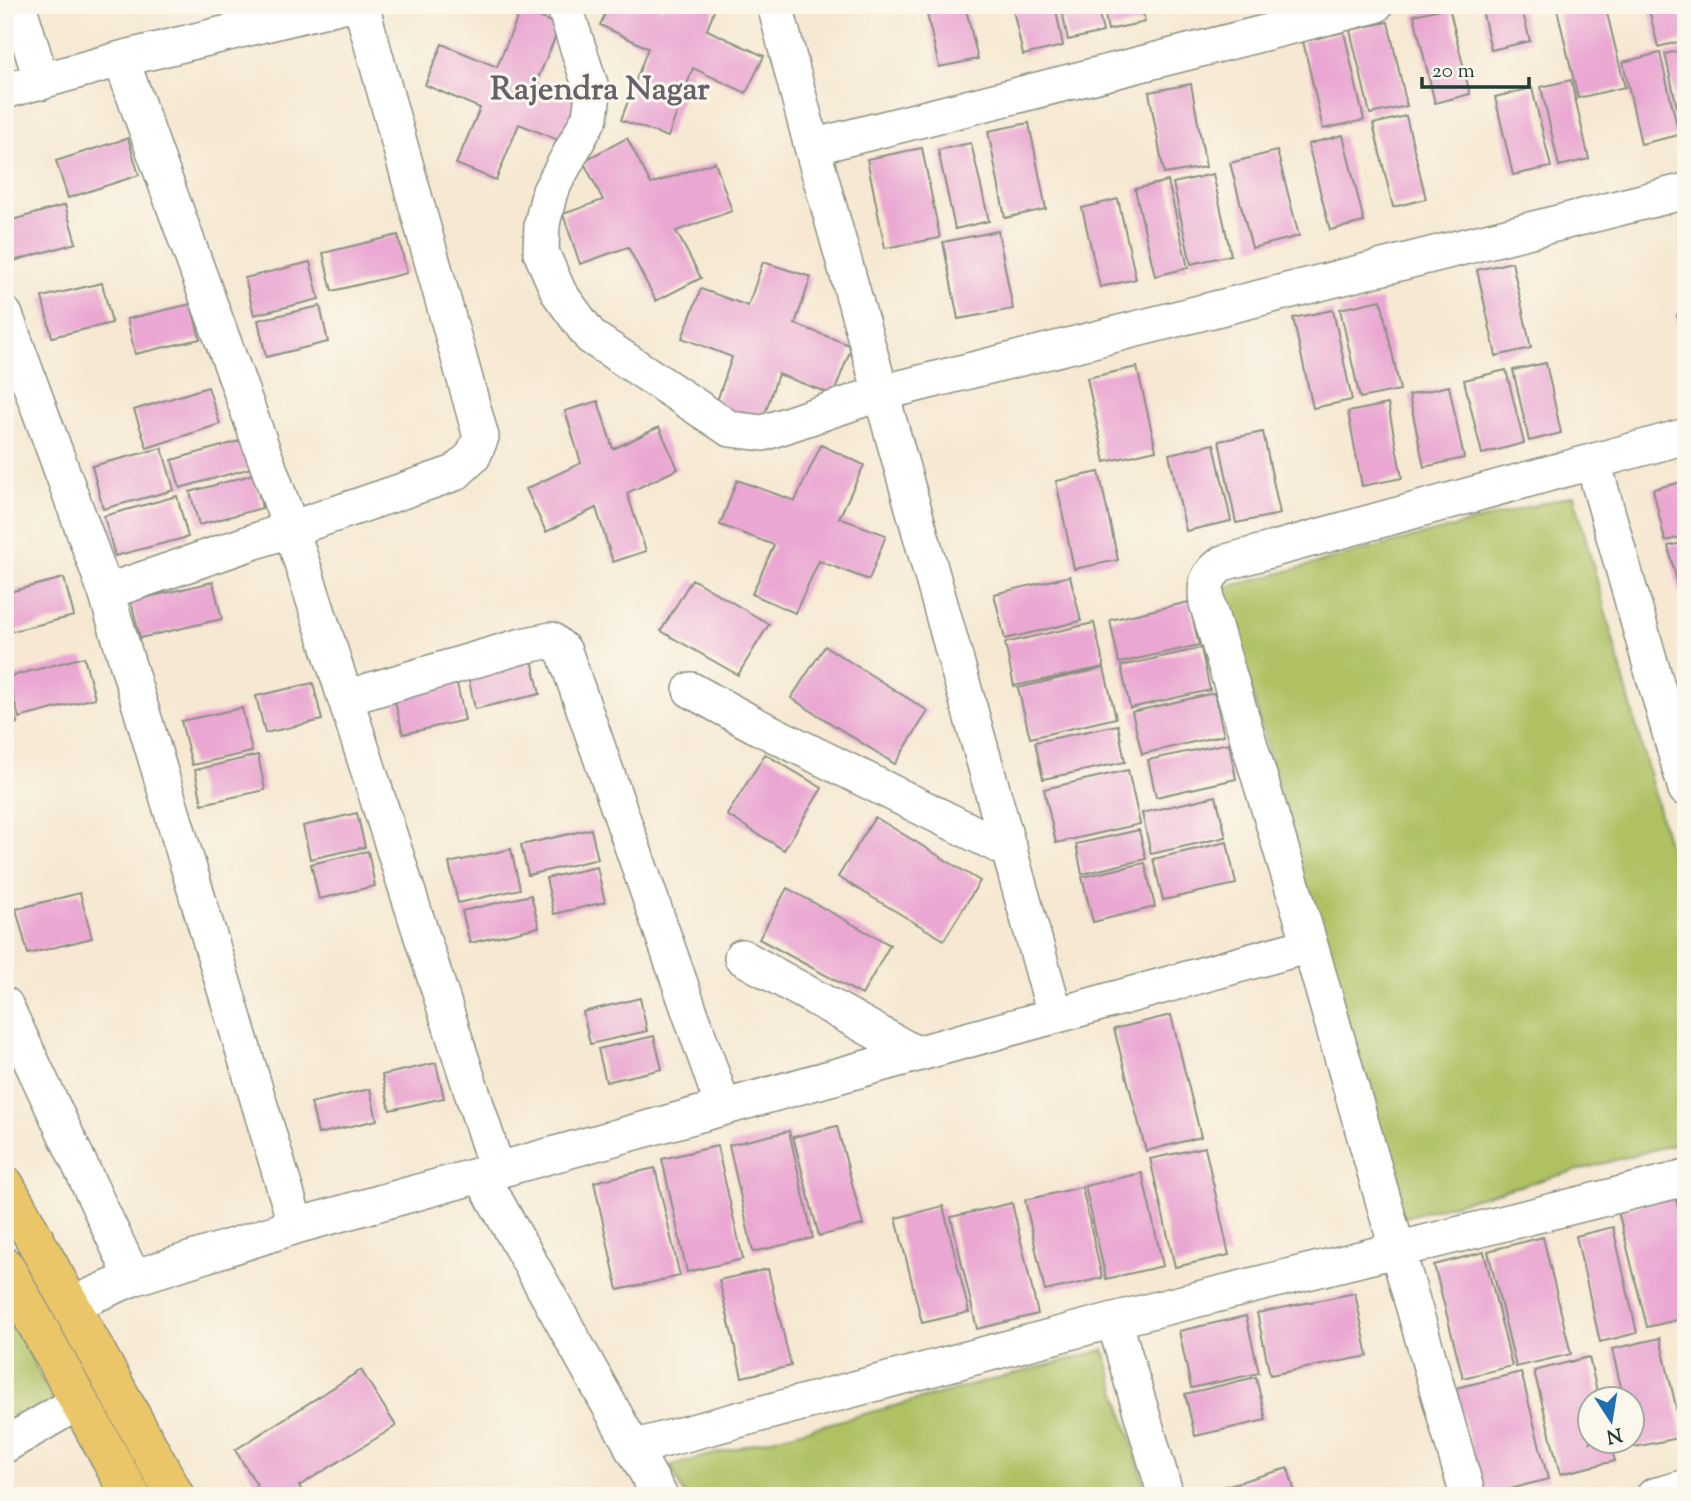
<svg xmlns="http://www.w3.org/2000/svg" width="1691" height="1501" font-family="'Sorts Mill Goudy',serif">
  <style>
    .green { fill: #afc164; stroke: #677f4c; stroke-width: 2 }
    .building { fill: #eaa7d2 }
    .lines { fill: none; stroke-linecap: round; stroke-linejoin: round }
    .minor-casing { stroke: #8a9283; stroke-width: 38 }
    .major-casing { stroke: #8a9283; stroke-width: 41 }
    .minor { stroke: #fff; stroke-width: 35 }
    .major { stroke: #ebc669; stroke-width: 38 }
    .labels { text-anchor: middle; stroke-width: 6; stroke-linejoin: round; paint-order: stroke }
    .district-label { font-size: 33px; font-weight: bold; fill: #66626b; stroke: #fbf7ec }
  </style>
  <rect width="100%" height="100%" fill="#fbf7ec"/>
  <filter id="ink" filterUnits="userSpaceOnUse"><feTurbulence type="fractalNoise" baseFrequency=".0143" numOctaves="2"/><feDisplacementMap in="SourceGraphic" scale="14" xChannelSelector="R" yChannelSelector="G"/><feConvolveMatrix kernelMatrix="1 2 1 2 8 2 1 2 1" color-interpolation-filters="sRGB"/></filter>
  <filter id="wash" filterUnits="userSpaceOnUse"><feTurbulence type="fractalNoise" baseFrequency=".00686" numOctaves="4" result="noise"/><feDisplacementMap in="SourceGraphic" scale="28" xChannelSelector="R" yChannelSelector="G"/><feGaussianBlur stdDeviation="1.57" result="paint"/><feColorMatrix in="noise" values="0 0 0 0 0 0 0 0 0 0 0 0 0 0 0 0 0 1.4 0 .05"/><feComposite in="paint" operator="in"/></filter>
  <g filter="url(#wash)">
    <rect width="100%" height="100%" fill="#f6e8d2"/>
    <path class="green" d="M1574 495 1686 911V1141L1394 1220 1224 588Z
      M5 1307 57 1407 5 1437Z
      M1104 1350 1148 1496H685L670 1466Z"/>
    <g id="blocks">
      <path class="building" d="M609 5H653L662 9 663 5H716L707 30 764 56 746 93 693 68 668 137 621 120 648 48 600 25Z
        M925 5H965L978 59 939 67Z
        M1012 5H1055L1063 46 1023 55Z
        M1061 5H1097L1103 32 1068 40Z
        M1103 5H1141L1145 22 1108 30Z
        M1481 5H1521L1530 41 1491 50Z
        M1556 5H1605L1625 87 1578 98Z
        M1648 5H1686V40L1658 47Z
        M1449 7 1470 94 1435 103 1414 15Z
        M521 9 560 26 536 83 581 101 563 142 519 124 496 180 456 164 480 108 425 85 442 44 497 67Z
        M1388 22 1407 106 1370 114 1350 30Z
        M1344 32 1364 120 1323 129 1303 41Z
        M1686 49V133L1683 134 1665 54Z
        M1660 53 1679 135 1641 144 1623 62Z
        M1571 80 1589 159 1559 166 1541 87Z
        M1191 84 1206 167 1164 174 1149 92Z
        M1532 88 1551 167 1513 175 1495 97Z
        M1406 116 1426 199 1393 207 1373 124Z
        M1029 123 1046 209 1005 218 988 131Z
        M1343 135 1364 222 1330 230 1308 144Z
        M128 138 139 175 68 198 56 161Z
        M627 138 651 184 715 162 732 211 676 231 701 278 656 301 628 247 580 264 563 214 603 200 583 161Z
        M971 143 989 221 955 229 938 150Z
        M922 148 940 238 885 248 867 159Z
        M1277 151 1299 236 1252 248 1230 163Z
        M1213 174 1231 255 1191 264 1173 183Z
        M1168 181 1188 268 1155 276 1135 189Z
        M1118 199 1136 279 1100 287 1082 208Z
        M65 205 76 243 10 262 5 244V222Z
        M998 231 1013 309 958 319 943 242Z
        M398 235 407 273 332 291 323 253Z
        M310 262 319 299 254 315 245 278Z
        M763 262 811 277 795 324 852 346 833 395 778 374 761 426 714 410 732 357 682 338 701 289 748 306Z
        M1512 262 1531 348 1496 356 1477 270Z
        M102 283 112 323 52 337 42 297Z
        M1381 300 1400 390 1360 398 1340 309Z
        M191 304 200 339 135 354 127 319Z
        M320 306 328 342 266 357 258 320Z
        M1333 310 1352 400 1313 408 1293 318Z
        M1686 312V346L1685 347 1677 315Z
        M1546 363 1561 433 1529 441 1513 370Z
        M1137 367 1156 450 1105 462 1087 378Z
        M1506 370 1524 443 1482 454 1464 380Z
        M1449 386 1464 458 1424 467 1409 395Z
        M208 387 220 424 147 448 134 410Z
        M598 401 613 449 659 427 678 469 627 493 646 551 613 562 596 508 546 532 526 489 581 463 565 411Z
        M1388 404 1402 478 1362 486 1348 412Z
        M1263 432 1280 514 1236 523 1219 441Z
        M243 440 251 468 180 488 172 460Z
        M1214 444 1231 521 1186 531 1169 454Z
        M821 445 864 465 839 518 886 535 869 580 819 561 795 613 752 594 774 545 720 525 737 480 795 501Z
        M162 448 174 490 103 509 92 466Z
        M1099 472 1118 560 1074 569 1056 481Z
        M254 474 262 508 199 525 190 492Z
        M1686 481V536L1665 541 1653 489Z
        M177 496 188 537 115 556 104 516Z
        M1686 542V601L1682 602 1668 546Z
        M1070 576 1081 621 1005 639 994 594Z
        M64 578 74 616 5 633V593Z
        M692 579 769 624 738 675 661 631Z
        M213 582 222 619 140 638 131 601Z
        M1189 602 1199 645 1119 663 1110 620Z
        M1094 623 1104 667 1014 686 1005 643Z
        M825 646 928 711 895 764 791 698Z
        M1201 648 1210 690 1130 708 1121 666Z
        M531 656 540 694 475 709 467 671Z
        M84 657 95 698 19 718 8 677Z
        M1104 668 1116 718 1030 738 1018 688Z
        M5 683 17 723 5 726Z
        M313 683 322 720 265 733 256 696Z
        M457 684 465 720 403 734 394 698Z
        M1214 693 1224 735 1142 754 1132 712Z
        M242 708 252 752 192 765 181 721Z
        M1118 725 1125 762 1043 779 1035 742Z
        M1229 743 1236 779 1156 797 1148 760Z
        M765 754 822 788 784 850 727 815Z
        M258 755 265 790 202 804 195 770Z
        M1128 770 1140 824 1056 843 1044 789Z
        M1216 796 1226 837 1151 854 1142 813Z
        M357 813 365 847 310 859 303 826Z
        M875 817 980 881 944 940 838 877Z
        M591 829 598 859 528 875 521 845Z
        M1139 830 1146 859 1082 874 1076 844Z
        M1227 842 1236 884 1163 900 1153 859Z
        M511 849 520 889 458 903 449 863Z
        M368 851 375 886 319 899 311 864Z
        M1145 863 1155 907 1093 922 1082 877Z
        M597 867 605 902 554 914 546 878Z
        M787 888 890 945 862 995 759 939Z
        M80 893 92 938 28 954 16 909Z
        M531 895 539 927 470 943 462 911Z
        M640 998 647 1031 590 1044 583 1012Z
        M1171 1015 1201 1137 1146 1151 1114 1029Z
        M654 1036 662 1069 606 1082 598 1049Z
        M436 1063 444 1098 390 1110 382 1075Z
        M370 1089 377 1120 318 1134 311 1103Z
        M837 1126 863 1225 819 1236 793 1137Z
        M789 1131 813 1238 753 1252 729 1145Z
        M717 1146 743 1259 687 1272 662 1159Z
        M1205 1147 1229 1255 1175 1267 1150 1159Z
        M655 1168 680 1276 618 1290 594 1182Z
        M1142 1173 1163 1266 1106 1279 1085 1186Z
        M1082 1187 1102 1278 1045 1291 1025 1200Z
        M1686 1195V1225H1685L1678 1196Z
        M1675 1196 1686 1239V1318L1647 1327 1618 1211Z
        M1012 1203 1038 1314 977 1329 951 1217Z
        M943 1206 969 1312 922 1323 896 1218Z
        M1613 1227 1637 1333 1600 1342 1576 1236Z
        M1543 1237 1571 1354 1516 1367 1488 1251Z
        M1484 1252 1512 1366 1463 1378 1434 1265Z
        M768 1269 791 1366 742 1377 719 1280Z
        M1355 1293 1368 1356 1270 1375 1257 1313Z
        M1246 1316 1259 1373 1191 1388 1179 1331Z
        M1660 1338 1683 1437 1635 1447 1632 1432V1400H1624L1612 1349Z
        M1589 1357 1599 1400H1590V1442H1610L1615 1461 1560 1474 1534 1371Z
        M361 1370 396 1426 299 1486 305 1496H251L248 1491 257 1485 235 1450Z
        M1521 1372 1548 1479 1484 1496 1456 1388Z
        M1256 1377 1266 1420 1195 1436 1185 1394Z
        M1288 1468 1296 1496H1225L1222 1487Z"/>
    </g>
  </g>
  <g filter="url(#ink)">
    <use href="#blocks" fill-opacity="0" stroke="#8a9283" stroke-width="2"/>
    <g class="lines">
      <defs>
        <path id="minor" d="M18 5 42 82
          M564 5 593 94 590 117 550 191 542 224 541 252 559 293 591 337 730 429 763 433 881 393 1686 191
          M775 5 812 147 1055 1014
          M121 59 291 529 497 1170
          M5 91 121 59 343 5
          M812 147 1375 5
          M5 315 106 592 296 1226
          M1593 462 1686 789
          M106 592 455 473 473 456 481 437 361 5
          M691 690 755 725 1010 851
          M345 698 522 646 551 640 564 651 723 1107
          M742 957 914 1053
          M5 1005 133 1278
          M481 1175 660 1496
          M70 1305 133 1278 296 1226 1310 945
          M1114 1320 1166 1496
          M5 1445 80 1401
          M632 1448 1114 1320 1686 1178
          M1468 1496 1310 945 1207 603C1204 584 1207 575 1223 563L1686 436
          M1654 1496 1686 1487"/>
        <path id="major" d="M5 1185 175 1496
          M5 1267 131 1496"/>
      </defs>
      <use href="#minor" class="minor-casing"/>
      <use href="#major" class="major-casing"/>
      <use href="#minor" class="minor"/>
      <use href="#major" class="major"/>
    </g>
  </g>
  <g class="labels">
    <g class="district-label">
      <text x="600" y="99">Rajendra Nagar</text>
    </g>
  </g>
  <rect width="1691" height="1501" fill="none" stroke="#fbf7ec" stroke-width="28"/>
  <g transform="translate(1611 1420) rotate(168)"><circle r="33" fill="#fbf7ec" stroke="#a3ada2" stroke-width="2"/>
  <path d="M0-5L12 26L0 18L-12 26Z" fill="#1f6fb2"/>
  <text y="-10" font-size="19" font-weight="bold" text-anchor="middle" fill="#1f3d34">N</text>
  </g>
  <path d="M1422 77v10h107v-10" fill="none" stroke="#1f3d34" stroke-width="3.5"/>
  <text x="1432" y="77" font-size="21" fill="#1f3d34" stroke="#fbf7ec" stroke-width="5" paint-order="stroke">20 m</text>
</svg>
